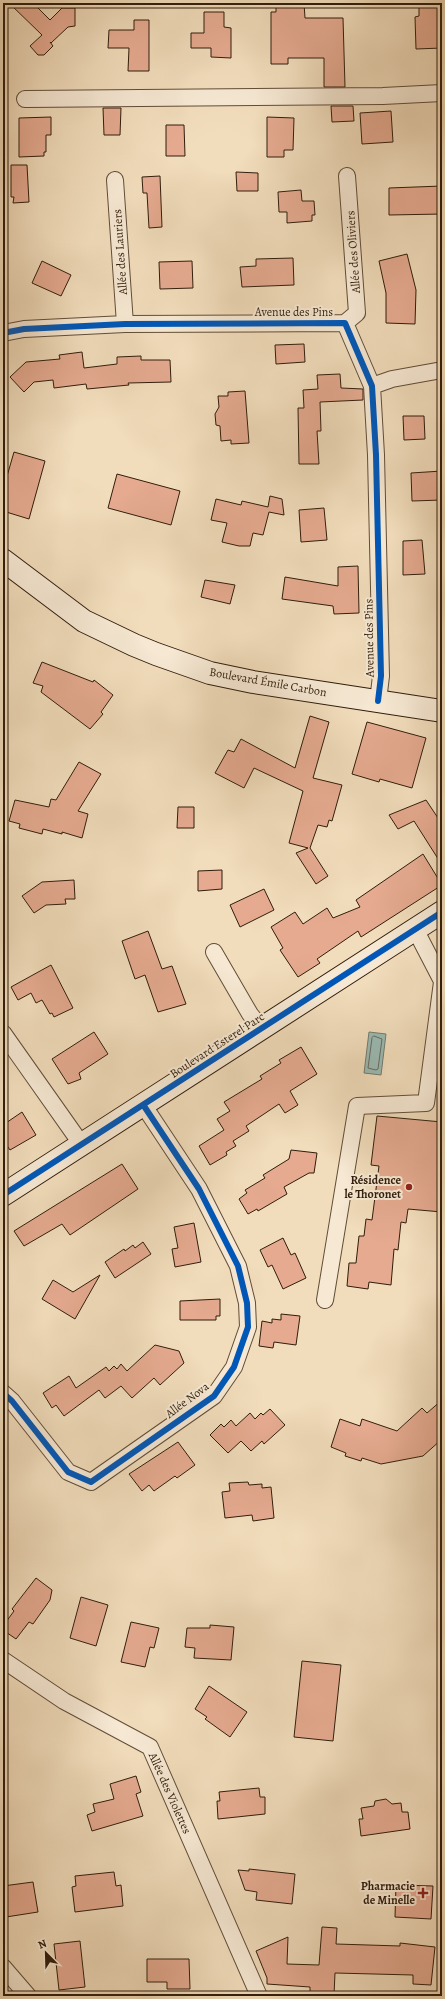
<svg xmlns="http://www.w3.org/2000/svg" width="445" height="1999" font-family="Alegreya,serif">
  <style>
    .water { fill: #9bbab4; stroke: #717b70 }
    .lines { fill: none; stroke-linecap: round; stroke-linejoin: round }
    .shore { stroke: #666c60; stroke-width: 1 }
    .building { fill: #e5aa90; stroke: #311d0b }
    .street-casing { stroke: #614d37; stroke-width: 18 }
    .secondary-casing { stroke: #311d0b; stroke-width: 24 }
    .street { stroke: #f6e8d3; stroke-width: 16 }
    .secondary { stroke: #f6e8d3; stroke-width: 22 }
    .cycleway-casing { stroke: #f6e8d3; stroke-width: 8 }
    .cycleway { stroke: #0057b8; stroke-width: 6 }
    .poi-dot { fill: #8f2418; stroke: #f6e8d3; stroke-width: 1.5 }
    .labels { text-anchor: middle; stroke-width: 4; stroke-linejoin: round; paint-order: stroke }
    .street-label { font-size: 12px; fill: #311d0b; stroke: #f6e8d3 }
    .poi-label { font-size: 12px; font-weight: bold; fill: #311d0b; stroke: #f6e8d3; text-anchor: end }
  </style>
  <rect width="100%" height="100%" fill="#f1dcbb"/>
  <filter id="stains"><feTurbulence type="fractalNoise" baseFrequency=".005" numOctaves="4"/><feColorMatrix values="0 0 0 0 .2 0 0 0 0 .09 0 0 0 0 .02 0 0 0 .5 -.17"/></filter>
  <radialGradient id="worn" r=".72"><stop offset=".6" stop-color="#630" stop-opacity="0"/><stop offset="1" stop-color="#630" stop-opacity=".3"/></radialGradient>
  <path class="water" d="M369 1032 386 1034 381 1075 364 1073Z"/>
  <g class="lines">
    <path class="shore" d="M374 1036 382 1039 378 1069 376 1070 368 1068 372 1038Z"/>
  </g>
  <path class="building" d="M9 3H33L50 20 62 8H75V26L68 27 51 43 50 42 53 46 44 55H38L30 46 42 35Z
    M276 3H304L305 18H343L345 87H324V58H288V64H271V12H276Z
    M442 5V48L416 49 415 17 419 16V6Z
    M204 12H224V27L231 28V58L211 57V48H191V33H204Z
    M134 20H149V71H128L129 48H108L109 30H134Z
    M331 106H353L354 121 332 122Z
    M103 108H121L120 135H104Z
    M391 111 393 142 362 144 360 113Z
    M51 117V135H46V152H44V156L19 157V118Z
    M267 117 294 118 293 150H284V157H267Z
    M166 125H184L185 156H166Z
    M11 165H27L29 202 13 203 14 197H11Z
    M236 172 258 173V191H237Z
    M160 176 162 227 149 228 147 193H143L142 177Z
    M442 186V214L389 215V188Z
    M301 190 302 201H314L315 215H312V221L287 223V212H279L278 192Z
    M407 254 416 290 415 324 386 323V293L379 261Z
    M293 258 294 285 242 287 240 267 256 266V259Z
    M42 261 71 275 61 296 32 283Z
    M192 261 193 288 160 289 159 262Z
    M304 344 305 362 276 364 275 345Z
    M82 352 84 368 117 364V357L141 356V360H170L171 382 128 383 129 385 87 389 86 384 54 388 53 380 34 382 24 392 10 377 26 362 60 359 59 355Z
    M340 374 341 388 363 389V400L320 402 321 431H317L319 464H299L298 408H304L303 390 318 389 317 375Z
    M245 391 249 443 231 444V440L221 441 220 426 216 425 215 414 219 407 218 396H228V392Z
    M403 416H424L425 439 404 440Z
    M14 452 45 461 29 519 3 511V490Z
    M442 471V500L412 501 411 473Z
    M117 474 180 491 171 525 108 508Z
    M270 496 282 499 284 515 269 512 263 535 253 533 250 546H239L222 542 227 523 211 520 216 499 241 505 242 501 268 507Z
    M324 508 327 540 301 542 299 510Z
    M422 540 425 574 403 575V541Z
    M358 566 359 613 334 614 333 606 282 599 285 577 338 586V567Z
    M205 580 235 585 230 604 201 597Z
    M42 662 93 682 94 680 113 695 101 712 103 714 90 729 41 692 43 686 33 683Z
    M310 716 329 722 313 778 342 785 332 821 329 820 327 827 318 825 310 848 328 876 316 884 296 853 308 848 289 843 303 791 254 768 244 788 215 773 228 750 234 752 241 739 295 768Z
    M367 722 426 738 412 788 380 779 379 782 352 774Z
    M79 762 101 774 78 811 88 814 82 838 62 832V834L43 829 42 834 19 828 20 824 9 821 15 800 49 807 51 799 56 800Z
    M426 800 442 824V865L414 821 398 829 389 815Z
    M178 807H194V828H177Z
    M423 854 442 885 361 937 358 931 317 959 320 963 298 977 280 950 283 948 271 927 295 912 303 924 327 908 333 918 360 907 356 900Z
    M222 870V889L198 891V871Z
    M74 880 75 899H65L66 904 46 905 34 913 22 896 42 882Z
    M264 889 274 910 240 927 230 905Z
    M148 931 162 969 172 966 186 1004 158 1012 145 975 135 979 122 941Z
    M51 965 73 1008 54 1017 52 1013 50 1014 42 1000 36 1003 31 993 18 1000 11 987Z
    M94 1032 108 1054 79 1073 81 1079 68 1084 52 1059Z
    M301 1047 317 1074 290 1091 298 1105 285 1113 279 1104 246 1126 249 1131 233 1141 236 1146 226 1152 227 1155 210 1165 199 1146 224 1130 217 1119 230 1111 224 1102 262 1079 260 1076 281 1063 279 1060Z
    M22 1112 36 1135 10 1150 3 1140V1125Z
    M377 1116 442 1122V1212L408 1209 406 1223 401 1222 398 1250 394 1249 391 1285 369 1282 368 1289 347 1286 349 1263H356L359 1236H364L366 1219 372 1220 379 1166 371 1165Z
    M291 1150 317 1153 314 1173H309L284 1187 287 1194 258 1211 257 1209 248 1214 239 1199 247 1193 245 1190 265 1178 263 1175 289 1159Z
    M122 1164 138 1189 70 1235 62 1224 24 1246 14 1231Z
    M194 1223 201 1262 175 1267 172 1249 178 1248 174 1227Z
    M283 1238 291 1255 295 1253 306 1278 283 1289 272 1265 268 1267 260 1250Z
    M143 1242 151 1254 115 1278 105 1262 124 1249 125 1251 133 1245 135 1248Z
    M100 1275 75 1319 42 1299 53 1280 73 1292Z
    M220 1299V1316H216V1320H180V1301Z
    M281 1314 300 1316 296 1345 274 1342 273 1348 259 1346 262 1321 272 1323V1319L281 1320Z
    M155 1345 179 1351 184 1363 160 1385 154 1378 132 1398 121 1386 105 1398 99 1390 64 1416 56 1405 52 1408 43 1393 69 1376 76 1388 106 1367 109 1371 114 1366 117 1369 121 1364 127 1371Z
    M442 1400V1439L423 1456 381 1464 362 1458 361 1461 345 1456 346 1453 331 1447 340 1419 360 1426 362 1419 397 1431 422 1408 427 1413Z
    M270 1409 285 1425 264 1444 262 1441 251 1451 241 1441 228 1453 210 1435 221 1424 224 1427 231 1420 236 1426 250 1413 255 1419 261 1413 263 1415Z
    M178 1442 195 1465 177 1478 175 1476 154 1491 149 1485 142 1491 129 1474Z
    M248 1482 249 1485 262 1484V1488L271 1487 274 1518 253 1521 252 1515 225 1518 222 1492 230 1491 229 1483Z
    M36 1578 52 1590 50 1600 33 1624 29 1622 16 1639 3 1630V1626L14 1611 12 1609Z
    M81 1597 108 1605 96 1646 70 1638Z
    M131 1622 159 1628 154 1648 150 1647 145 1667 121 1662Z
    M210 1625 234 1627 231 1660 194 1658 195 1648 185 1647 187 1628H210Z
    M302 1661 341 1665 333 1741 294 1737Z
    M209 1686 247 1712 230 1737 205 1719 207 1717 195 1709Z
    M136 1776 141 1792 136 1794 143 1816 92 1831 87 1815 95 1812 93 1804 114 1799 110 1784Z
    M259 1788 260 1797H265V1814L218 1819 217 1801H220L219 1792Z
    M386 1799 392 1804 401 1803 402 1812H408L410 1829 361 1836 359 1819H363L361 1808 374 1806 375 1801Z
    M249 1869 295 1874 292 1904 256 1900 257 1892 245 1890 238 1870 249 1871Z
    M114 1872 116 1886 121 1885 123 1906 75 1912 72 1887 76 1886 75 1876Z
    M33 1882 38 1912 6 1917 5 1909H3V1886Z
    M396 1885 433 1886 431 1919 395 1917Z
    M322 1927 337 1928 336 1944 400 1946V1943L435 1947 431 1985 413 1984V1975L335 1973 334 1995 310 1994V1987L267 1984V1978L256 1951 288 1937 287 1964 319 1965Z
    M80 1941 85 1987 59 1990 54 1944Z
    M147 1959H189L190 1989H167V1982H147Z"/>
  <g class="lines">
    <defs>
      <path id="street" d="M25 99 383 96 442 93
        M115 180 125 324
        M345 323 357 313 347 176
        M3 333 24 329 125 324 345 323 372 386 376 455 381 676 378 701
        M372 386 392 379 442 370
        M415 929 442 981
        M214 952 250 1014 262 1029
        M3 1033 82 1145
        M325 1300 357 1106 426 1103 442 982
        M3 1393 12 1401 68 1472 91 1482 214 1396 234 1367 248 1327 247 1303 238 1266 199 1189 144 1106
        M3 1660 64 1701 150 1747 259 1996
        M3 1967 28 1996"/>
      <path id="secondary" d="M3 560 84 621 134 645 156 654 210 673 253 682 442 711
        M3 1195 442 912"/>
    </defs>
    <use href="#street" class="street-casing"/>
    <use href="#secondary" class="secondary-casing"/>
    <use href="#street" class="street"/>
    <use href="#secondary" class="secondary"/>
    <defs>
      <path id="cycleway" d="M3 333 24 329 125 324 345 323 372 386 376 455 381 676 378 701
        M3 1195 442 912
        M3 1393 12 1401 68 1472 91 1482 214 1396 234 1367 248 1327 247 1303 238 1266 199 1189 144 1106"/>
    </defs>
    <use href="#cycleway" class="cycleway-casing"/>
    <use href="#cycleway" class="cycleway"/>
  </g>
  <g class="poi-dot">
    <circle cx="409" cy="1187" r="4"/>
    <path d="M421 1887h4v4h4v4h-4v4h-4v-4h-4v-4h4z"/>
  </g>
  <g class="labels">
    <g class="street-label">
      <text transform="translate(120 252) rotate(-94)" y="4">Allée des Lauriers</text>
      <text transform="translate(353 252) rotate(-94)" y="4">Allée des Oliviers</text>
      <text x="294" y="316">Avenue des Pins</text>
      <text transform="translate(369 638) rotate(-91)" y="4">Avenue des Pins</text>
      <text transform="translate(268 682) rotate(10)" y="4">Boulevard Émile Carbon</text>
      <text transform="translate(217 1045) rotate(-33)" y="4">Boulevard Esterel Parc</text>
      <text transform="translate(187 1400) rotate(-37)" y="4">Allée Nova</text>
      <text transform="translate(170 1793) rotate(66)" y="4">Allée des Violettes</text>
    </g>
    <g class="poi-label">
      <text x="401" y="1184">Résidence<tspan x="401" dy="14">le Thoronet</tspan></text>
      <text x="415" y="1890">Pharmacie<tspan x="415" dy="14">de Minelle</tspan></text>
    </g>
  </g>
  <rect width="445" height="1999" fill="none" stroke="#f1dcbb" stroke-width="16"/>
  <rect x="4" y="4" width="437" height="1991" fill="none" stroke="#311d0b" stroke-width="2"/>
  <rect x="8" y="8" width="429" height="1983" fill="none" stroke="#311d0b"/>
  <g transform="translate(46 1953) rotate(337)" stroke="#f6e8d3" stroke-width="3" paint-order="stroke">
  <path d="M0-3L7 15L0 10L-7 15Z" fill="#311d0b"/>
  <text y="-6" font-size="11" font-weight="bold" text-anchor="middle" fill="#311d0b">N</text>
  </g>
  <rect width="100%" height="100%" filter="url(#stains)"/>
  <rect width="100%" height="100%" fill="url(#worn)"/>
</svg>
